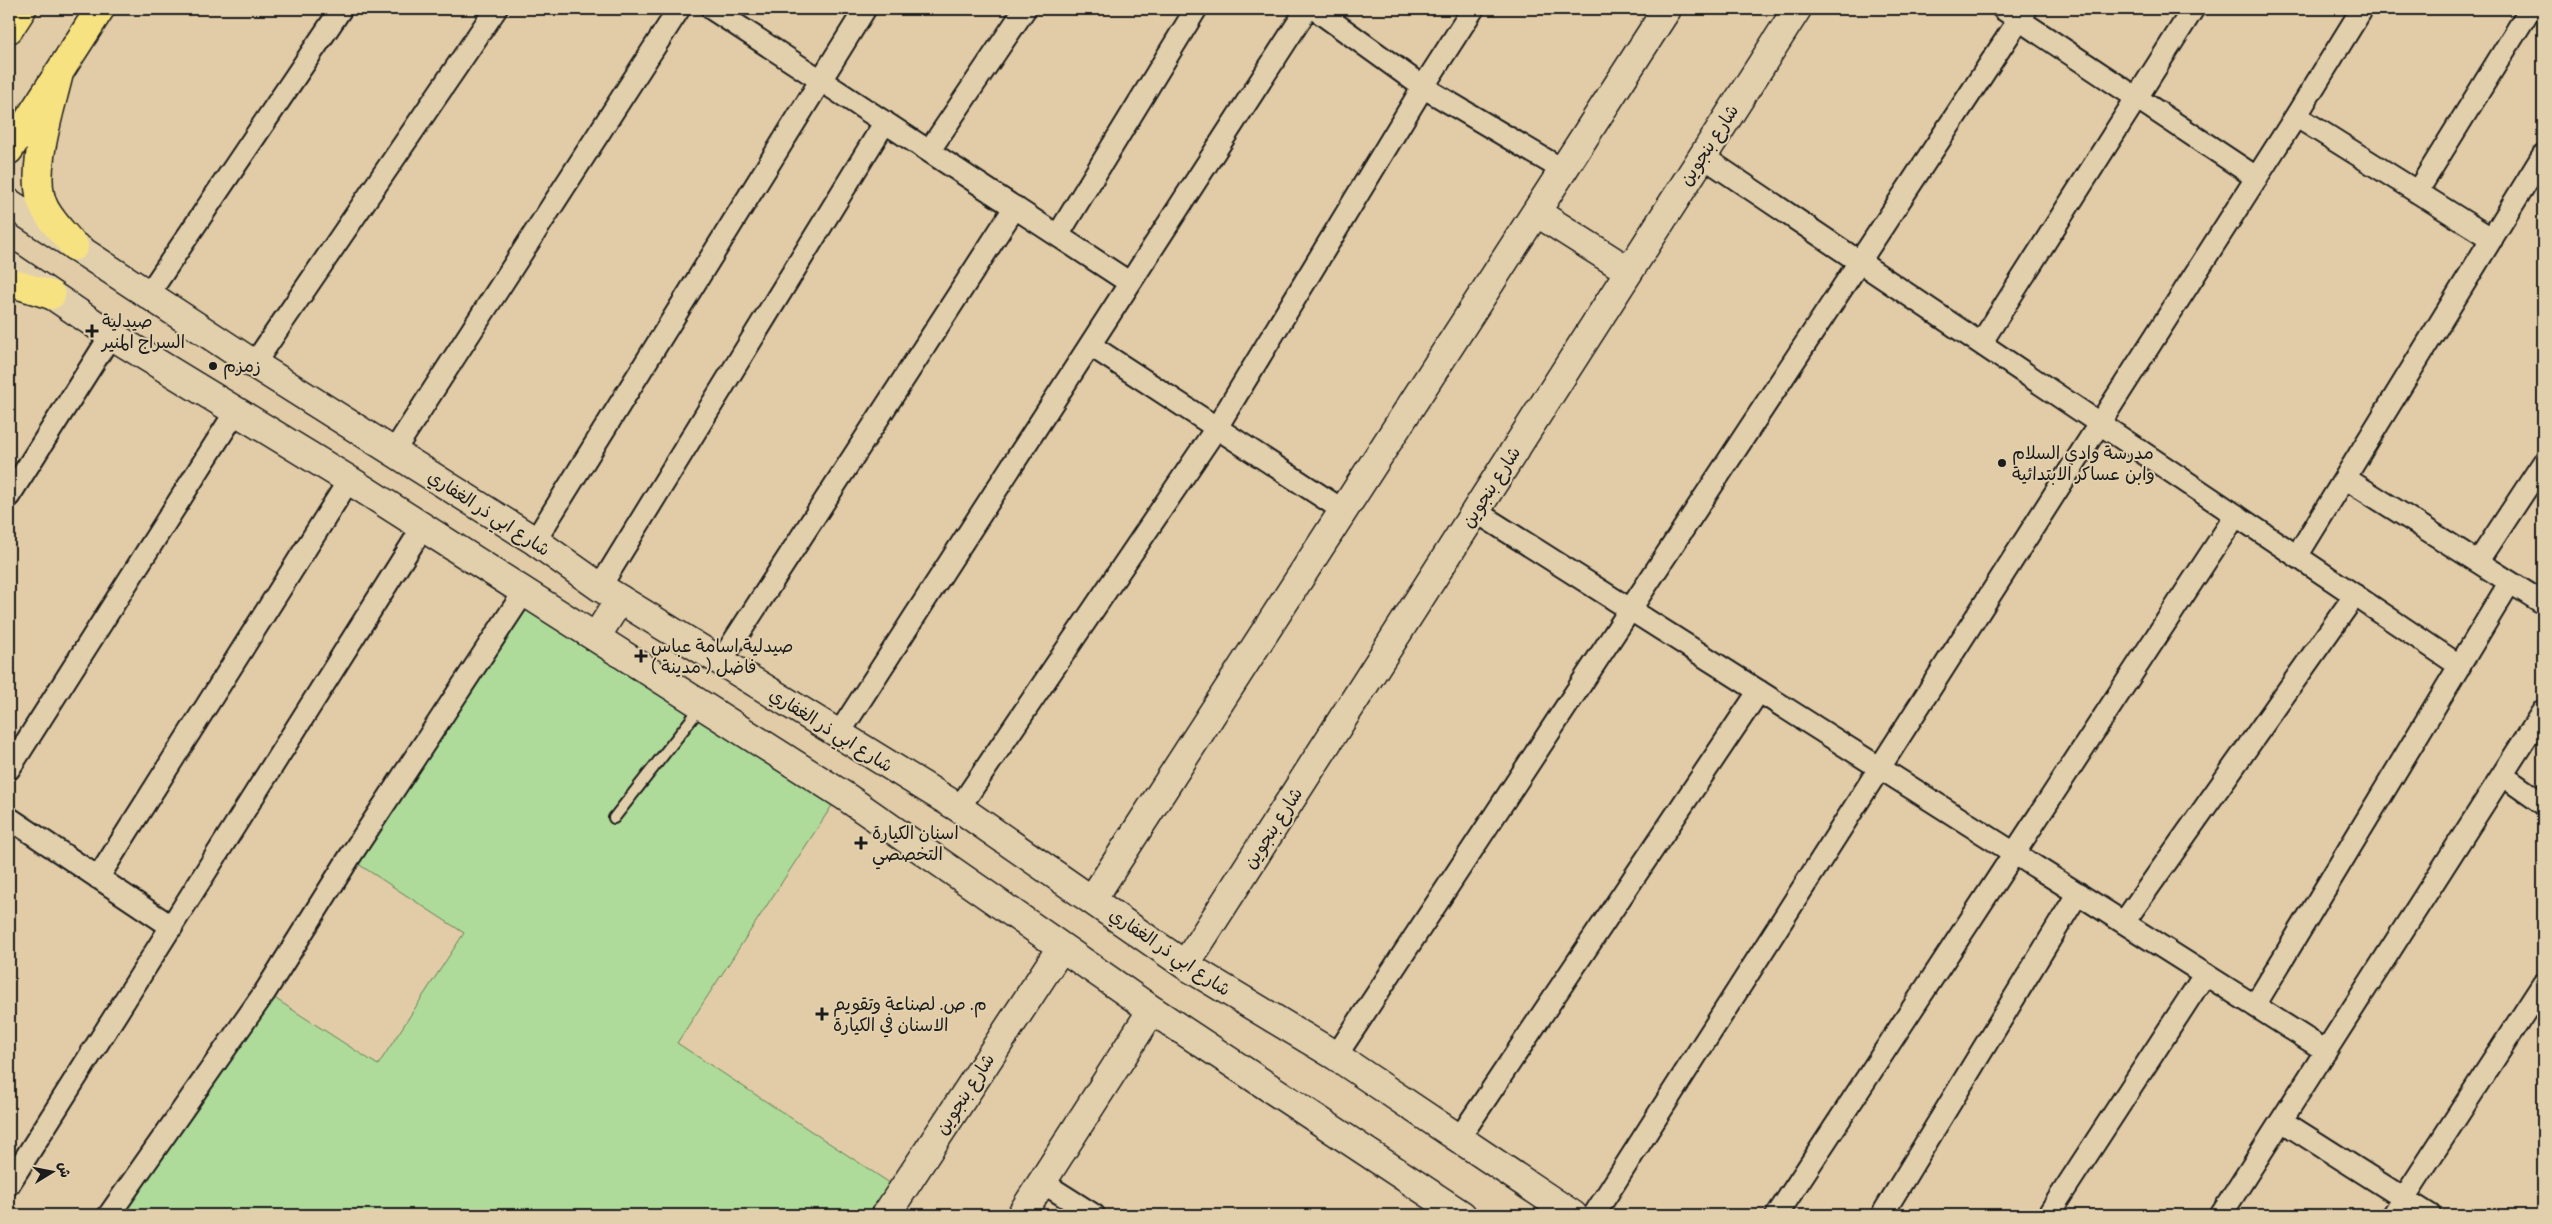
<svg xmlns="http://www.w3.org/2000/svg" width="2552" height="1224" font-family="'Patrick Hand','Playpen Sans Arabic',sans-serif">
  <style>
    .green { fill: #aedb99; stroke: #657c5a }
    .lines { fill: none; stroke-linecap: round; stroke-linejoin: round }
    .lane-casing { stroke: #1c1c1c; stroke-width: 14 }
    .street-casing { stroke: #1c1c1c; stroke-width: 25 }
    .secondary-casing { stroke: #1c1c1c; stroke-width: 31 }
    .primary-casing { stroke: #1c1c1c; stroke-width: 31 }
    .lane { stroke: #e2d0ad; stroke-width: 10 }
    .street { stroke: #e2d0ad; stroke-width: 21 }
    .secondary { stroke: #e2d0ad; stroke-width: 28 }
    .primary { stroke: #f7e281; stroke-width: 28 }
    .poi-dot { fill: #1c1c1c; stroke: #e2d0ad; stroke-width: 2 }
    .labels { text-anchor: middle; stroke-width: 4; stroke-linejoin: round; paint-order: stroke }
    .street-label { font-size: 18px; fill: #1c1c1c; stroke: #e2d0ad }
    .poi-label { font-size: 18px; fill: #1c1c1c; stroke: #e2d0ad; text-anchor: start }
  </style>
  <rect width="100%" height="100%" fill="#e1cca7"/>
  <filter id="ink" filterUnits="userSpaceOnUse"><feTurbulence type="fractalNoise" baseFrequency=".02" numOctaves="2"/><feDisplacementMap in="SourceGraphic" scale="10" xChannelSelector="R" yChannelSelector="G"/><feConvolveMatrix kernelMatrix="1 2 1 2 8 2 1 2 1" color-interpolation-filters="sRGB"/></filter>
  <g filter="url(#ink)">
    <path class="green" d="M517 597 833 804 677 1043 902 1191 886 1215H120L265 992 378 1065 464 933 349 858Z"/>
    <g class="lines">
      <defs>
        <path id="lane" d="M614 818 701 707"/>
        <path id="street" d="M712 9 1130 283
          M1315 9 1423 87 1563 170
          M2003 9 2257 178
          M2296 116 2492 239
          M929 151 1025 9
          M1702 156 2460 666
          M2417 192 2530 9
          M1058 235 1196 9
          M148 295 341 9
          M1981 343 2193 9
          M1090 345 1344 511
          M254 364 496 9
          M394 451 679 9
          M2345 478 2543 603
          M9 496 111 335
          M1475 511 2326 1051
          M535 541 865 9
          M2297 556 2543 155
          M2478 562 2543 463
          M600 587 885 122
          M721 661 1015 207
          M838 735 1307 9
          M9 769 236 411
          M2502 775 2543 804
          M959 808 1217 427 1423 87 1473 9
          M9 818 172 927
          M98 878 349 480
          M2124 922 2355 595
          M2255 1005 2510 582
          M1336 1056 2026 9
          M2282 1121 2430 1215
          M1458 1140 1759 691
          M1042 1182 1094 1215
          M9 1184 423 527
          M109 1215 265 992 349 858 524 592
          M1594 1215 2296 116 2362 9
          M1777 1215 2236 515
          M1882 1215 2078 893
          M2048 1215 2205 974
          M2221 1215 2543 711
          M2393 1215 2543 984"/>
        <path id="secondary" d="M9 203 254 364 535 541 600 587 959 808 1185 965 1336 1056 1573 1215
          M1536 212 1629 271
          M9 266 111 335 349 480 846 797 1152 1010 1462 1215
          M596 637 620 599
          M1092 900 1667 9
          M1185 965 1797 9
          M886 1215 1061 948
          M1021 1215 1152 1010"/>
        <path id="primary" d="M9 29 22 9
          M59 73C51 108 27 177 45 209 52 222 64 234 74 246
          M9 150 100 9
          M9 282 51 295"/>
      </defs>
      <use href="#lane" class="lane-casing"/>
      <use href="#street" class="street-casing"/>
      <use href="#secondary" class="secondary-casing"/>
      <use href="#primary" class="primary-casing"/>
      <use href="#lane" class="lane"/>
      <use href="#street" class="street"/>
      <use href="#secondary" class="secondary"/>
      <use href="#primary" class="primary"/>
    </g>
  </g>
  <g class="poi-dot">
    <path d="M89.5 323.5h5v5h5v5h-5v5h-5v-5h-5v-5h5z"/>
    <circle cx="213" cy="366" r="5"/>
    <circle cx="2002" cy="463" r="5"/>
    <path d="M638.5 648.5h5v5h5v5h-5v5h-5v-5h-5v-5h5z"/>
    <path d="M858.5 835.5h5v5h5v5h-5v5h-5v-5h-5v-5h5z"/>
    <path d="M819.5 1006.5h5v5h5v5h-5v5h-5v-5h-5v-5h5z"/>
  </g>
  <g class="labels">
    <g class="street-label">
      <text transform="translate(1709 145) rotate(-57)" y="6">شارع بنجوين</text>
      <text transform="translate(1491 487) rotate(-57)" y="6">شارع بنجوين</text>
      <text transform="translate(489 513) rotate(33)" y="6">شارع ابي ذر الغفاري</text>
      <text transform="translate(831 730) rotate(32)" y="6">شارع ابي ذر الغفاري</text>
      <text transform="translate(1273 828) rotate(-57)" y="6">شارع بنجوين</text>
      <text transform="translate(1170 952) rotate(34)" y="6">شارع ابي ذر الغفاري</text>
      <text transform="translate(965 1094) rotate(-57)" y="6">شارع بنجوين</text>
    </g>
    <g class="poi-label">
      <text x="102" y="327">صيدلية<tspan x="102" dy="21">السراج المنير</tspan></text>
      <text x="223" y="372">زمزم</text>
      <text x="2012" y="459">مدرسة وادي السلام<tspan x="2012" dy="21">وابن عساكر الابتدائية</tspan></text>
      <text x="651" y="652">صيدلية اسامة عباس<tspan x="651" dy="21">فاضل ( مدينة )</tspan></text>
      <text x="872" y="839">اسنان الكيارة<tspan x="872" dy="21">التخصصي</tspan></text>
      <text x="833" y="1010">م. ص. لصناعة وتقويم<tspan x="833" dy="21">الاسنان في الكيارة</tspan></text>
    </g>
  </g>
  <rect width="2552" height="1224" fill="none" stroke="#e2d0ad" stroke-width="30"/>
  <rect x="15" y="15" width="2522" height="1194" fill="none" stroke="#1c1c1c" stroke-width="2" filter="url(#ink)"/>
  <g transform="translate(52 1172) rotate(80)" stroke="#e2d0ad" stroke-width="4" paint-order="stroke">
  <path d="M0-4L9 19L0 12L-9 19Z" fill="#1c1c1c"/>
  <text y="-8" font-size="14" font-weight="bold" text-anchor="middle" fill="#1c1c1c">ش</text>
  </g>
</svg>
